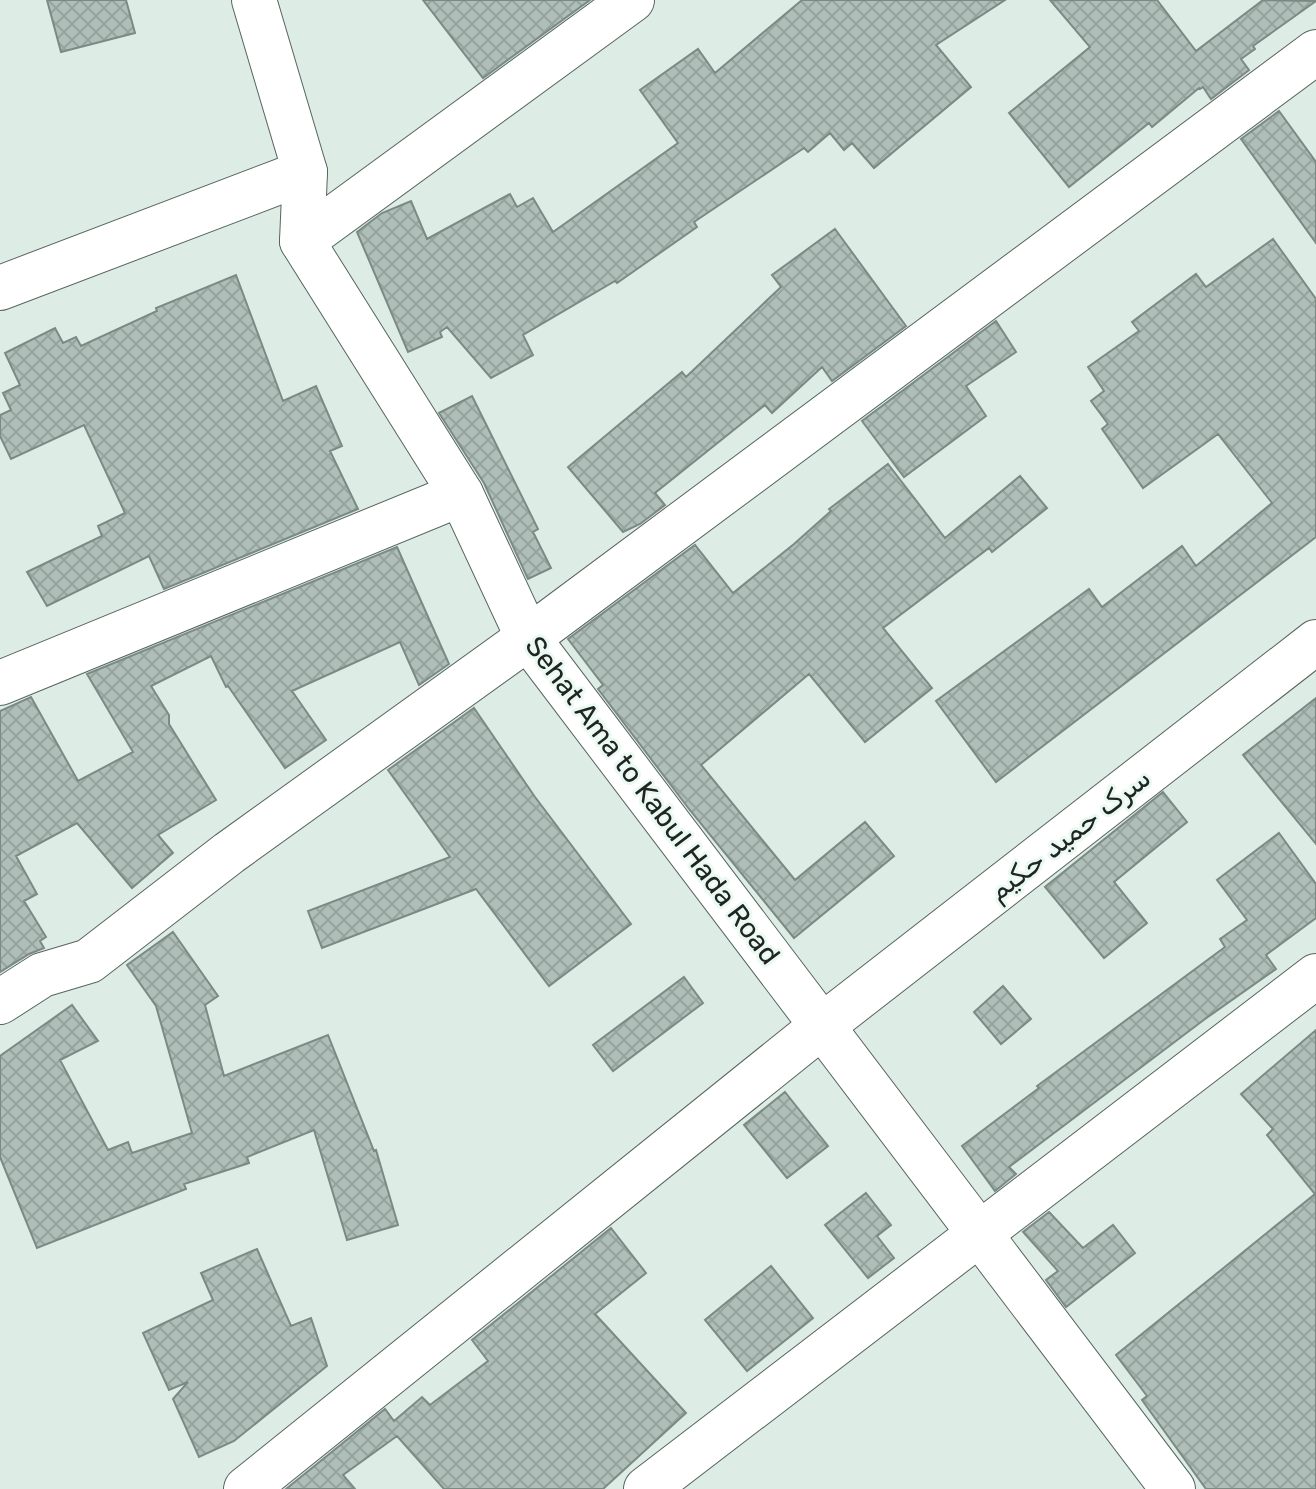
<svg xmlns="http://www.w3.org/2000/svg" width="1316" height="1489" font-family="Rubik,'Noto Sans Arabic',sans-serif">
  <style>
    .building { fill: url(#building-cross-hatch); stroke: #7c8a84; stroke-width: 2 }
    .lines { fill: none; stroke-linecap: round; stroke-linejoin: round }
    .street-casing { stroke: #586560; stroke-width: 46 }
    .secondary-casing { stroke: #586560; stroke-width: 46 }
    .street { stroke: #fff; stroke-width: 44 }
    .secondary { stroke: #fff; stroke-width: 44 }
    .labels { text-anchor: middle; stroke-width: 6; stroke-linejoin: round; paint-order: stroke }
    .street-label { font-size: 28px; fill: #202523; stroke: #eafaf3 }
  </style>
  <defs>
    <pattern id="building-cross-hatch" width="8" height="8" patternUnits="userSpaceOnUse" patternTransform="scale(2)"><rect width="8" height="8" fill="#afbeb8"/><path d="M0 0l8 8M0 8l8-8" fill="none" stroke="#96a39e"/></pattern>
  </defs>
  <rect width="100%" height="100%" fill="#ddede6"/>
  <path class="building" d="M47 0H126L135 33 61 52Z
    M423 0H590L483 78Z
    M802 0H1005L936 45 971 87 874 168 852 143 844 150 830 133 808 152 804 148 694 222 697 227 617 283 615 281 523 335 533 355 491 378 447 327 440 332 442 337 408 352 357 232 382 213 411 201 427 239 510 194 517 207 533 198 553 232 678 143 640 90 698 49 715 73Z
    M1050 0H1157L1196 51 1263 0 1316 1 1253 46 1255 49 1241 59 1249 70 1211 99 1203 87 1200 89 1199 88 1152 127 1149 123 1069 187 1009 113 1090 47Z
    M1279 111 1316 162V243L1241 139Z
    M835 229 906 326 832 381 822 367 772 413 765 405 655 493 665 505 640 524 623 532 568 467 682 372 686 377 781 287 772 275Z
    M1273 239 1316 299V537L996 782 936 701 1089 589 1102 607 1182 546 1196 566 1272 503 1218 434 1143 488 1102 429 1108 424 1091 401 1104 391 1088 367 1139 331 1132 322 1196 274 1206 287Z
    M236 275 283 401 316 386 342 446 330 451 358 509 164 589 149 556 47 606 27 572 102 536 98 526 125 513 84 425 11 459 0 436V415L11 410 3 393 20 385 5 353 55 328 63 343 76 337 81 346 157 311 156 308Z
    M996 321 1016 352 966 386 986 416 904 477 862 421Z
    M472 396 538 529 533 532 551 568 528 579 484 483 439 413Z
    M888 464 945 538 1020 476 1047 508 992 552 989 548 883 628 932 688 865 742 809 674 701 765 795 880 865 822 894 856 794 938 689 809 598 689 603 685 568 639 695 545 733 593 794 544 831 511 829 509Z
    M397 547 449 664 419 685 400 642 292 691 326 740 285 768 228 686 226 687 211 656 151 686 169 715V724L216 800 158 835 173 853 132 888 77 823 16 856 37 894 24 901 46 937 40 941 44 948 29 954 0 972V711L31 697 78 781 133 752 87 674Z
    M1316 698V844L1243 755Z
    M474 708 535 797 631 924 549 986 476 889 322 948 308 911 450 857 388 770Z
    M1163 792 1187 822 1114 882 1147 923 1104 958 1045 887Z
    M1279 833 1316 884V918L1266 955 1276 969 1205 1019 1009 1167 1016 1174 995 1191 962 1146 1039 1088 1037 1086 1225 947 1220 939 1247 920 1217 880Z
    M173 932 218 996 205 1005 224 1076 328 1035 374 1151 376 1150 398 1225 347 1240 314 1130 247 1157 249 1163 184 1184 186 1189 37 1248 0 1157V1056L72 1005 98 1041 60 1060 108 1150 128 1142 132 1153 192 1133 156 1006 127 965Z
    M684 977 703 1003 613 1071 593 1045Z
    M1003 986 1031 1019 1001 1044 974 1012Z
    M1316 1030V1489H1206L1142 1400 1147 1396 1116 1355 1315 1194 1267 1135 1273 1129 1241 1094Z
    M785 1092 828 1146 787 1178 744 1125Z
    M866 1193 891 1225 877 1236 894 1258 868 1278 825 1225Z
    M1049 1212 1083 1248 1113 1225 1135 1253 1066 1307 1046 1280 1058 1271 1023 1232Z
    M611 1228 646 1273 595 1314 686 1413 603 1489H444L397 1436 343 1475 355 1489H286L385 1409 394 1421 422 1397 430 1405 488 1361 472 1340Z
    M257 1249 291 1326 311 1318 327 1366 234 1441 199 1457 173 1399 188 1382 169 1390 143 1333 213 1300 201 1273Z
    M771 1266 813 1318 747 1371 705 1320Z"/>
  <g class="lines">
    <defs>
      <path id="street" d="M302 241 632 0
        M0 288 305 172
        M0 683 461 494
        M0 1002 42 975 89 961 229 853 528 638 1316 52
        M246 1489 822 1026 1316 642
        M646 1489 1316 976"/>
      <path id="secondary" d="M254 0 305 172 302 241 461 494 528 638 1173 1489"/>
    </defs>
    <use href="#street" class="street-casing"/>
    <use href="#secondary" class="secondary-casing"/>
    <use href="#street" class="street"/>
    <use href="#secondary" class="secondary"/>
  </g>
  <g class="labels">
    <g class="street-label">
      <text transform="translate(653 800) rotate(53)" y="10">Sehat Ama to Kabul Hada Road</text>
      <text transform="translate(1069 834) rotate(-38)" y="10">سرک حمید حکیم</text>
    </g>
  </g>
</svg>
